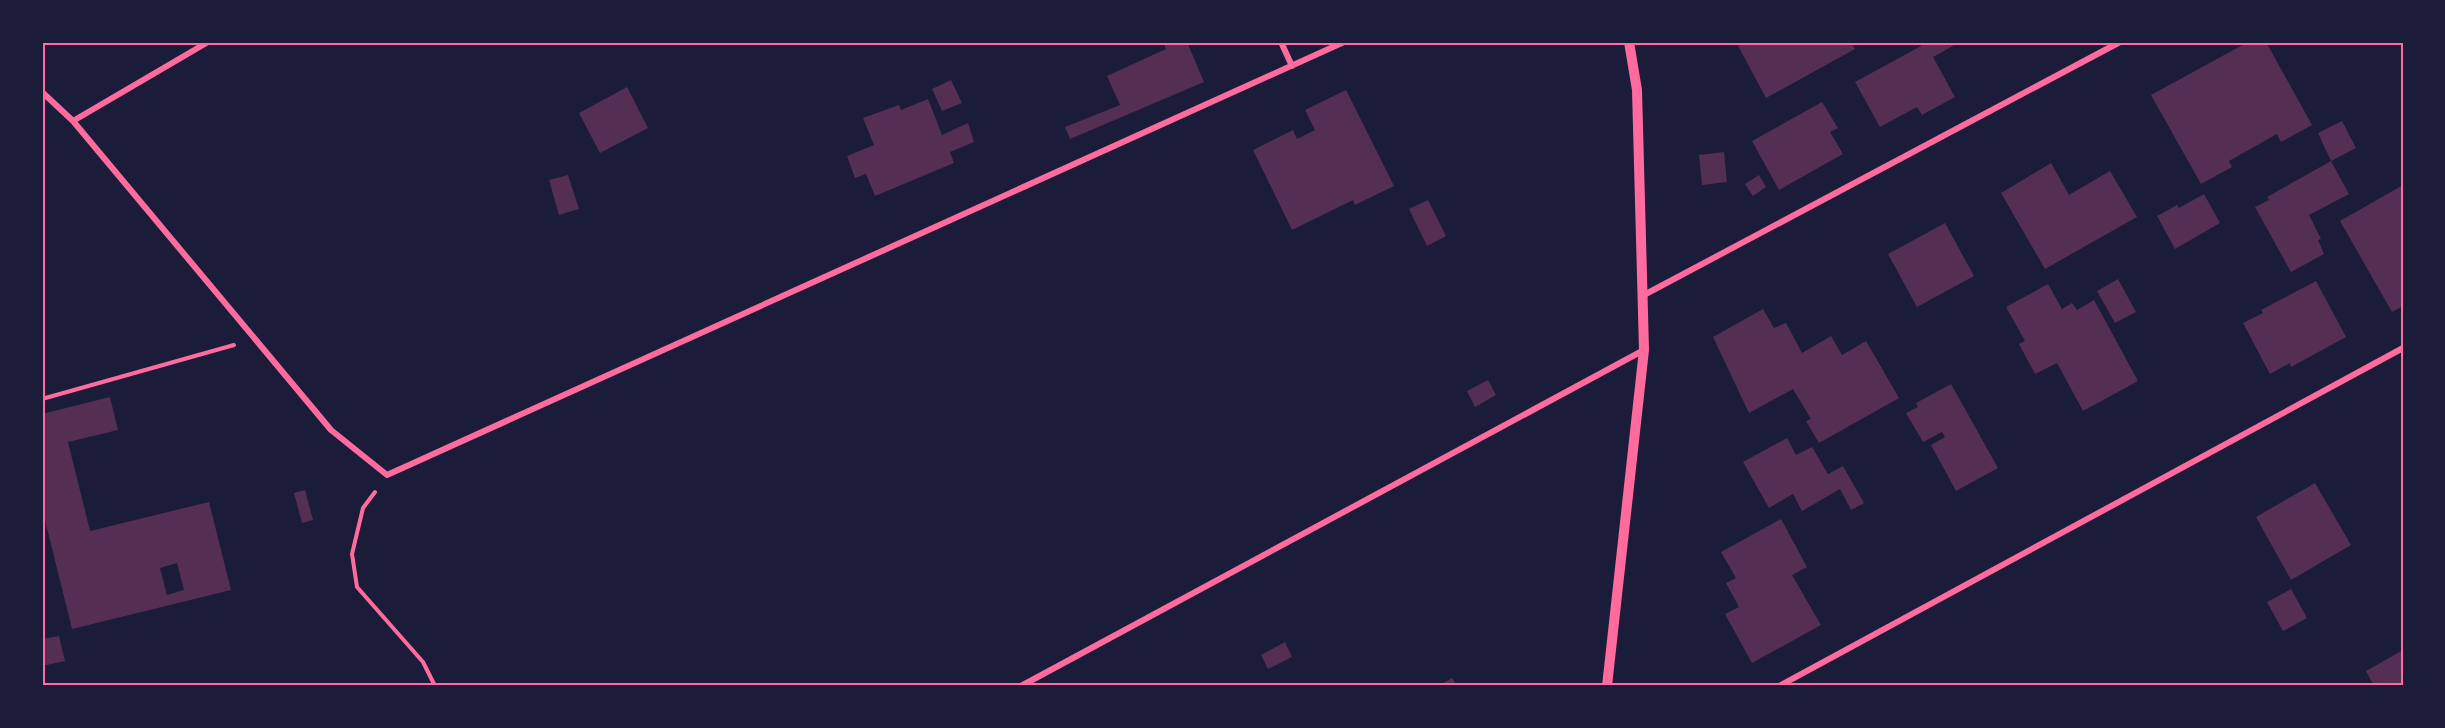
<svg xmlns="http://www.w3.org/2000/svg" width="2445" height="728" font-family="'Varela Round',sans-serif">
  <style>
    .building { fill: #542f53; fill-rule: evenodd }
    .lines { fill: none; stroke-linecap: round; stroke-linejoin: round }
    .path { stroke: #ff6b9d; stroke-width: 4 }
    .minor { stroke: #ff6b9d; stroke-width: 6 }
    .tertiary { stroke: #ff6b9d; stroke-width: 10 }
    .neatline { fill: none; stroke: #ff6b9d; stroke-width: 2 }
  </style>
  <rect width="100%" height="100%" fill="#1b1b3a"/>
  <path class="building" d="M1163 42H1187L1204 82 1070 139 1065 127 1120 105 1107 76 1166 49Z
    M1736 42H1851L1855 49 1766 98Z
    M1919 42H1951L1953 46 1933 57 1955 97 1922 115 1917 107 1880 127 1855 82 1921 46Z
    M2248 42H2266L2312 125 2281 142 2277 134 2229 161 2232 167 2201 184 2151 95Z
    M951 80 962 103 942 111 932 89Z
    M627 87 648 128 600 153 579 113Z
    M1346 90 1394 186 1355 205 1353 200 1292 230 1253 150 1293 130 1297 139 1315 130 1305 110Z
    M928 99 942 135 968 123 974 142 950 152 954 163 875 196 866 174 855 178 847 156 874 145 863 118 899 105 901 110Z
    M1822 102 1838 128 1830 132 1843 154 1779 190 1752 141Z
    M2342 121 2356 148 2331 161 2318 133Z
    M1724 152 1727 182 1702 185 1699 155Z
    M2331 161 2349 194 2309 215 2321 239 2318 240 2324 254 2291 272 2255 207 2269 200 2267 197Z
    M2051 163 2069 195 2110 171 2137 217 2045 269 2001 193Z
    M568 175 579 209 559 215 549 180Z
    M1759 175 1766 187 1753 196 1745 184Z
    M2403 185V306L2392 312 2340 221Z
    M2204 194 2220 223 2175 249 2157 216 2177 205 2179 208Z
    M1428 200 1446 236 1427 246 1409 209Z
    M1945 223 1974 276 1917 307 1888 254Z
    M2118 279 2136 312 2115 323 2097 291Z
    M2316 281 2346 337 2291 367 2290 363 2270 374 2243 323 2263 313 2261 310Z
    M2048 284 2062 309 2072 303 2077 310 2094 300 2138 381 2083 411 2057 363 2035 374 2019 344 2025 341 2006 307Z
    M1763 309 1774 328 1786 323 1802 353 1831 336 1842 355 1866 341 1899 398 1819 443 1806 421 1811 419 1793 389 1749 413 1713 337Z
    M1488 380 1496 395 1475 407 1467 391Z
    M1951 384 1998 468 1956 491 1931 445 1945 437 1942 432 1923 442 1906 413 1918 407 1916 403Z
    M110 397 118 430 68 442 90 531 209 502 231 590 72 629 42 508V414ZM177 563 184 590 167 595 160 568Z
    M1787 438 1796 455 1812 447 1828 474 1843 466 1864 503 1851 510 1840 489 1802 511 1793 494 1769 508 1743 462Z
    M2315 483 2351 545 2291 580 2256 517Z
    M305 490 313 520 302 523 294 493Z
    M1781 519 1807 567 1792 575 1821 625 1752 663 1725 614 1739 607 1726 583 1736 578 1721 552Z
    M2291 589 2307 618 2283 631 2267 602Z
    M59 636 65 661 42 666V639Z
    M1285 642 1292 657 1268 669 1261 655Z
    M2403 650V686H2374L2366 671Z
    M1452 678 1457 686H1438Z"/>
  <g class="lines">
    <path class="path" d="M42 399 234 345
      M375 492 363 508 352 554 357 587 423 662 435 686"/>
    <path class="minor" d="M1281 42 1292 66
      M42 92 73 121 331 430 387 475 1344 42
      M73 121 208 42
      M1642 296 2120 42
      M1021 686 1644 350
      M1779 686 2403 348"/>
    <path class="tertiary" d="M1607 686 1644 350 1637 90 1629 42"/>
  </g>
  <rect width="2445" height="728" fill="none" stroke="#1b1b3a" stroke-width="87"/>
  <rect x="44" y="44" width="2358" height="640" class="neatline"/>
</svg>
